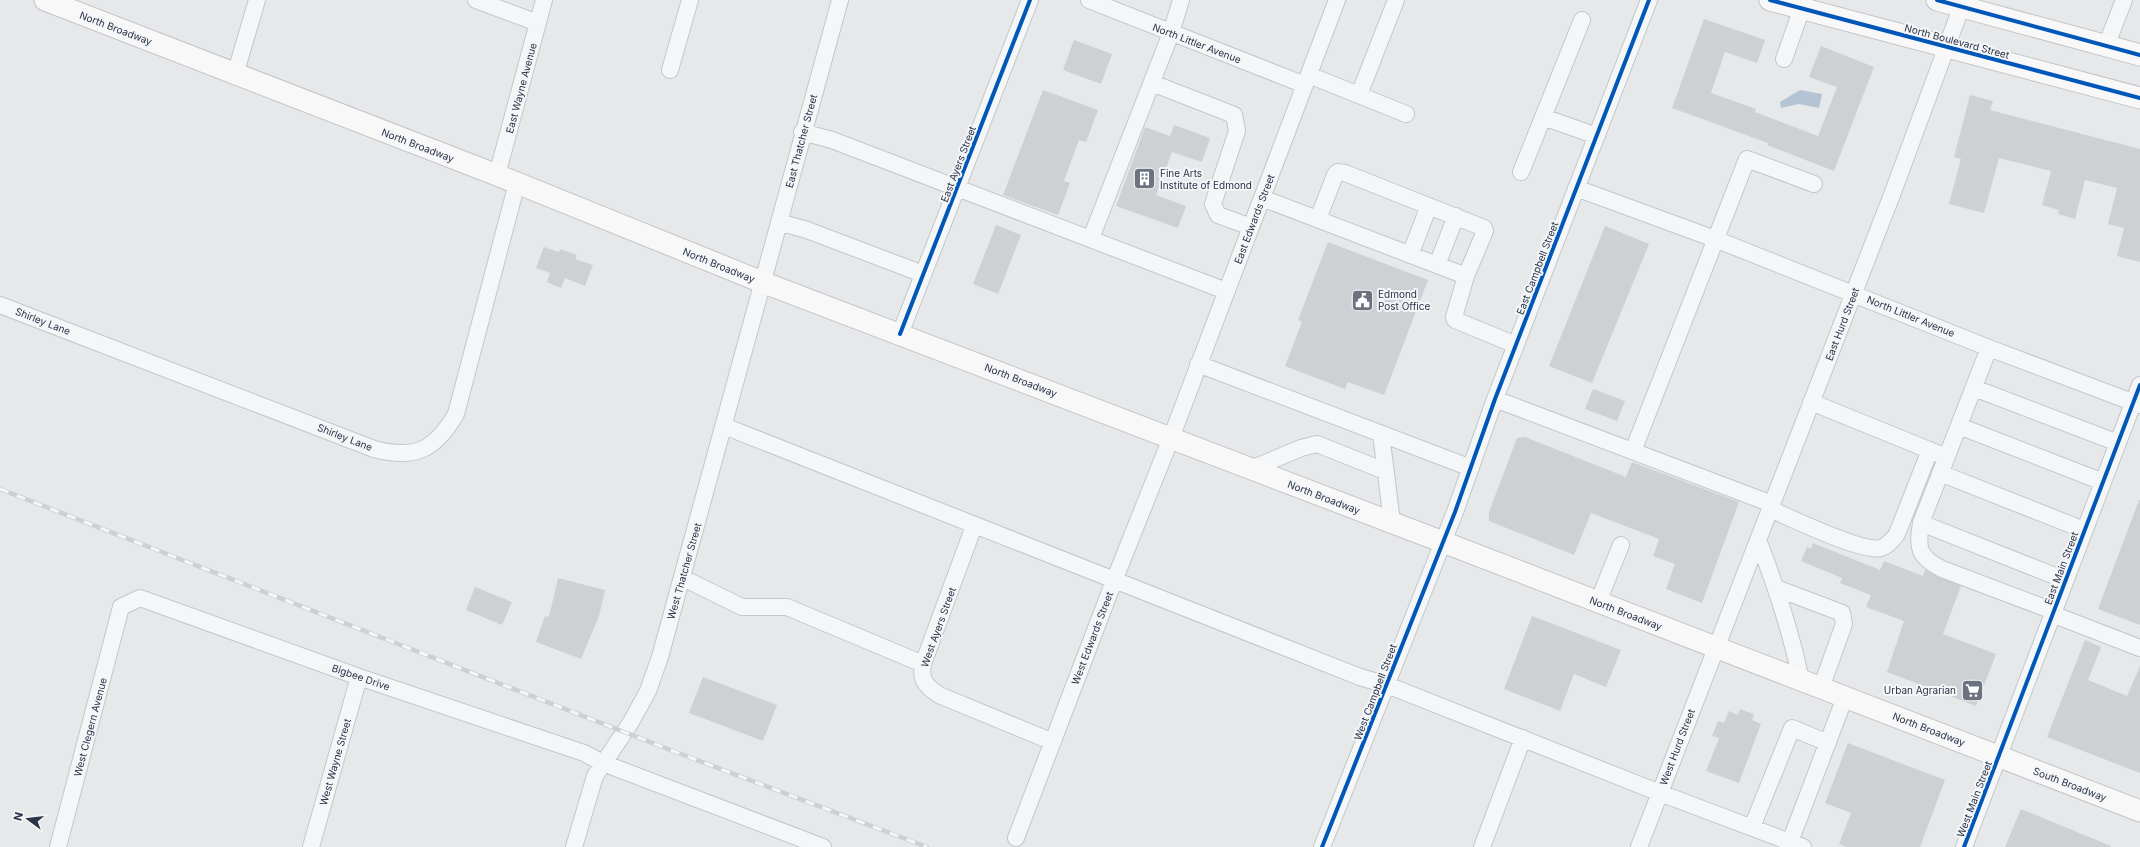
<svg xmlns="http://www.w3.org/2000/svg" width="2140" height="847" font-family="Inter,sans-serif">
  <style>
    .water { fill: #b4c4d5 }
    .building { fill: #ced0d3 }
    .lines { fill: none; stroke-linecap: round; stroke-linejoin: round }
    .minor-casing { stroke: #c4c6c8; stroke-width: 18 }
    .major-casing { stroke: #c2c5c8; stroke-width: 23 }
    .minor { stroke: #f5f6f7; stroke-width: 16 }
    .major { stroke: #f8f8f8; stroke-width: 21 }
    .rail-casing { stroke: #cecfd2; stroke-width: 4.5 }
    .rail { stroke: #f4f6f9; stroke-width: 3; stroke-dasharray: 9; stroke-linecap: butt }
    .cycleway-casing { stroke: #f4f6f9; stroke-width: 6 }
    .cycleway { stroke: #0057b8; stroke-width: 4 }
    .labels { text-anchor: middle; stroke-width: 4; stroke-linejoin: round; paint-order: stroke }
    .street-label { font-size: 10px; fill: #2b3445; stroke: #f4f6f9 }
    .poi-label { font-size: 10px; fill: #2b3445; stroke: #f4f6f9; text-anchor: start }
  </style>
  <rect width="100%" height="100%" fill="#e6e8ea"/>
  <path class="water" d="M1800 90 1822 94 1819 108 1799 104 1781 108 1780 102Z"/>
  <path class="building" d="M1704 19 1765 40 1757 63 1725 52 1711 93 1756 109 1755 112 1818 136 1837 87 1809 77 1821 46 1874 67 1834 171 1767 145 1768 143 1672 108Z
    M1074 40 1112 54 1101 84 1063 70Z
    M1043 90 1098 110 1086 142 1079 140 1064 181 1070 183 1058 215 1003 195Z
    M1970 95 1993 101 1990 110 2140 149V262L2117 256 2124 228 2108 224 2117 188 2085 180 2075 219 2058 214 2059 210 2042 205 2051 171 1999 158 1984 213 1949 204 1961 159 1954 157Z
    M1174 125 1210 138 1202 162 1172 152 1156 195 1186 206 1178 228 1116 206 1145 127 1170 136Z
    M996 225 1021 235 998 294 973 284Z
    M1605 226 1649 244 1592 383 1549 366Z
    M1328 242 1428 280 1384 395 1348 382 1345 389 1285 366 1302 322 1298 320Z
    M544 247 559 252 560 249 577 255 575 259 593 265 585 286 565 278 561 288 547 282 550 273 536 268Z
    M1593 389 1625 401 1617 421 1585 409Z
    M1525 437 1626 477 1632 462 1739 502 1702 603 1666 589 1675 564 1653 556 1659 539 1591 513 1574 555 1489 521V512L1517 438Z
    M2139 500H2140V625L2098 609Z
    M1813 543 1880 570 1884 561 1923 576 1925 570 1961 586 1943 634 1996 654 1976 706 1887 672 1904 621 1866 607 1871 595 1840 583 1842 578 1801 561 1807 547 1811 549Z
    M558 578 605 590 599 616 581 659 536 642 545 616 549 617Z
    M475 587 512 602 502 625 466 610Z
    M1532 616 1621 650 1606 687 1574 674 1560 711 1504 689Z
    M2085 640 2101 647 2088 680 2127 696 2140 666V773L2047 737Z
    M703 677 777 705 763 741 689 713Z
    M1740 709 1754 714 1752 720 1761 724 1739 783 1706 771 1719 738 1712 736 1718 721 1724 723 1729 711 1738 715Z
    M1848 743 1945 780 1920 847H1847L1839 844 1851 813 1825 803Z
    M2021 809 2111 846V847H2005Z"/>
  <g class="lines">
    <defs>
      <path id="minor" d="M476 0 538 23
        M1089 0 1305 85
        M2106 46 2124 0
        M1784 59 1802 8
        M670 70 690 0
        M235 75 257 0
        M1309 75 1406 114
        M1152 83 1234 115 1237 131 1213 204 1218 215 1251 227
        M1359 95 1396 0
        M1543 117 1597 136
        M802 132 832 140 1226 291
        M1521 172 1582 20
        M497 175 544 0
        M1576 188 1715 239 1989 348 2140 405
        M1262 198 1466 276 1454 317 1455 320 1516 345
        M1318 219 1335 175 1338 172 1345 173 1484 228 1485 231 1466 276
        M779 222 807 230 923 274
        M1091 238 1171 33 1181 0
        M1410 255 1429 206
        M1437 265 1456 216
        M0 305 374 449C415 460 435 450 456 414L517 183
        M900 334 1030 0
        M1989 348 1921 523C1917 548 1918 557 1942 569L2053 611
        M1198 364 1471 468
        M1974 388 2118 443
        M1495 399 1772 504
        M1811 402 1939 454
        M724 426 1360 677 1387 685 1660 793 1803 847
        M1959 426 2103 482
        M1381 434 1392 522
        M1633 451 1747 159 1814 184
        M1251 469 1301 448 1317 444 1385 471
        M1940 473 2084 530
        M1770 509C1791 518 1862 553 1881 548 1889 545 1892 540 1897 534L1930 450
        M1921 523 2065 580
        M974 526 923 664C920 681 926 686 939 695L1053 742
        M1758 540C1776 586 1791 632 1801 680
        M683 578 742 607H787L923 664
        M1776 588 1842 613 1844 624 1821 688
        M1598 602 1621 545
        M2052 614 2140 648
        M1752 827 1792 728 1828 743
        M1016 838 1114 581 1171 438 1337 0
        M1790 842 1845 697
        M58 847 121 607 140 598 359 677 584 753 603 763 823 847
        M311 847 359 677
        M574 847 595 776 631 722 648 691 660 657 840 0
        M1322 847 1455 512 1495 399 1649 0
        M1482 847 1523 738
        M1639 847 1893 192 1964 0
        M1964 847 2140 385"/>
      <path id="major" d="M45 0 497 175 762 282 1456 547 2140 811
        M1770 0 2140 98
        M1937 0 2140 55"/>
    </defs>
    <use href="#minor" class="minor-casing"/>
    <use href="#major" class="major-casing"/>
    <use href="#minor" class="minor"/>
    <use href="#major" class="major"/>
    <defs>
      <path id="rail" d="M0 489 673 751 927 847"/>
    </defs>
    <use href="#rail" class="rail-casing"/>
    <use href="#rail" class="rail"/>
    <defs>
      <path id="cycleway" d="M1770 0 2140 98
        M1937 0 2140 55
        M900 334 1030 0
        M1322 847 1455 512 1495 399 1649 0
        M1964 847 2140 385"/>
    </defs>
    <use href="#cycleway" class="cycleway-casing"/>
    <use href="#cycleway" class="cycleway"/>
  </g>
  <defs>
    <symbol id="building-square" viewBox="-11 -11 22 22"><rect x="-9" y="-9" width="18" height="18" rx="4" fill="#6c737f" stroke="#f4f6f9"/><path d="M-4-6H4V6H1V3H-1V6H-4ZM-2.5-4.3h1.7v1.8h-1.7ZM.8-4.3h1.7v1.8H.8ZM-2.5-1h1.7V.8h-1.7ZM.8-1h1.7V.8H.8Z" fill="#fff"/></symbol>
    <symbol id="civic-square" viewBox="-11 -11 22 22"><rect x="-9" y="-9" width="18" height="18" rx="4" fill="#6c737f" stroke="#f4f6f9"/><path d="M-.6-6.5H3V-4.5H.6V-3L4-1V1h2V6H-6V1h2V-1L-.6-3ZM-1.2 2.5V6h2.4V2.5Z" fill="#fff"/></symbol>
    <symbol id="supermarket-square" viewBox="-11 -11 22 22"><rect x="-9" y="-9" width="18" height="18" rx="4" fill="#6c737f" stroke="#f4f6f9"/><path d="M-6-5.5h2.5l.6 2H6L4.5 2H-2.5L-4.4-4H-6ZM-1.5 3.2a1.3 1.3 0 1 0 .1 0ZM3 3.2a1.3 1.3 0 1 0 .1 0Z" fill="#fff"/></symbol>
  </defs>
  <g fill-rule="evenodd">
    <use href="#building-square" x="1132" y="166" width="25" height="25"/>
    <use href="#civic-square" x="1350" y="288" width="25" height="25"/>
    <use href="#supermarket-square" x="1960" y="678" width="25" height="25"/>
  </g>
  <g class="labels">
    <g class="street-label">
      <text transform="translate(116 28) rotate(21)" y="4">North Broadway</text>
      <text transform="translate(1957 41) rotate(15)" y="4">North Boulevard Street</text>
      <text transform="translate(1197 43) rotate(21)" y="4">North Littler Avenue</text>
      <text transform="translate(521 88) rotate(-75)" y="4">East Wayne Avenue</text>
      <text transform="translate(801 141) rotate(-75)" y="4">East Thatcher Street</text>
      <text transform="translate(418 145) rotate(21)" y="4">North Broadway</text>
      <text transform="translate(958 164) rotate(-69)" y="4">East Ayers Street</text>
      <text transform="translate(1254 219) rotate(-69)" y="4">East Edwards Street</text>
      <text transform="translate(719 265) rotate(22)" y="4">North Broadway</text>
      <text transform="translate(1537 268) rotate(-69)" y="4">East Campbell Street</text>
      <text transform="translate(1911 316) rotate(22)" y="4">North Littler Avenue</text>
      <text transform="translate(43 321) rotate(21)" y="4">Shirley Lane</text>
      <text transform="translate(1842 324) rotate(-69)" y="4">East Hurd Street</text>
      <text transform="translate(1021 380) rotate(21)" y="4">North Broadway</text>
      <text transform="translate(345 437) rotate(21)" y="4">Shirley Lane</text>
      <text transform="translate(1324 497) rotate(21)" y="4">North Broadway</text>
      <text transform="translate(2061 568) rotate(-69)" y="4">East Main Street</text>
      <text transform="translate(684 571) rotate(-74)" y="4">West Thatcher Street</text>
      <text transform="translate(1626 613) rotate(21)" y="4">North Broadway</text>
      <text transform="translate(938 627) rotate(-70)" y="4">West Ayers Street</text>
      <text transform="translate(1092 638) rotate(-69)" y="4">West Edwards Street</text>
      <text transform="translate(361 677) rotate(19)" y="4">Bigbee Drive</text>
      <text transform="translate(1375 692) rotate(-69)" y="4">West Campbell Street</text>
      <text transform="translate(90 727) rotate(-75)" y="4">West Clegern Avenue</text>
      <text transform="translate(1929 729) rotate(21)" y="4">North Broadway</text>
      <text transform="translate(1677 747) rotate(-69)" y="4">West Hurd Street</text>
      <text transform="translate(335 762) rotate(-74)" y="4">West Wayne Street</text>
      <text transform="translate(2070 784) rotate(21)" y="4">South Broadway</text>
      <text transform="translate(1974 799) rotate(-69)" y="4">West Main Street</text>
    </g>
    <g class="poi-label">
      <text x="1160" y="177">Fine Arts<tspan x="1160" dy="12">Institute of Edmond</tspan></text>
      <text x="1378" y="298">Edmond<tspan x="1378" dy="12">Post Office</tspan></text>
      <text x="1956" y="694" text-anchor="end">Urban Agrarian</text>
    </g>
  </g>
  <g transform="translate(28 819) rotate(285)" stroke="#f4f6f9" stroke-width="3" paint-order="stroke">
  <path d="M0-3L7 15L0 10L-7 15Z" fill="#2b3445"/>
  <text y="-6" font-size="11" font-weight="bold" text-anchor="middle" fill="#2b3445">N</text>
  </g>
</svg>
